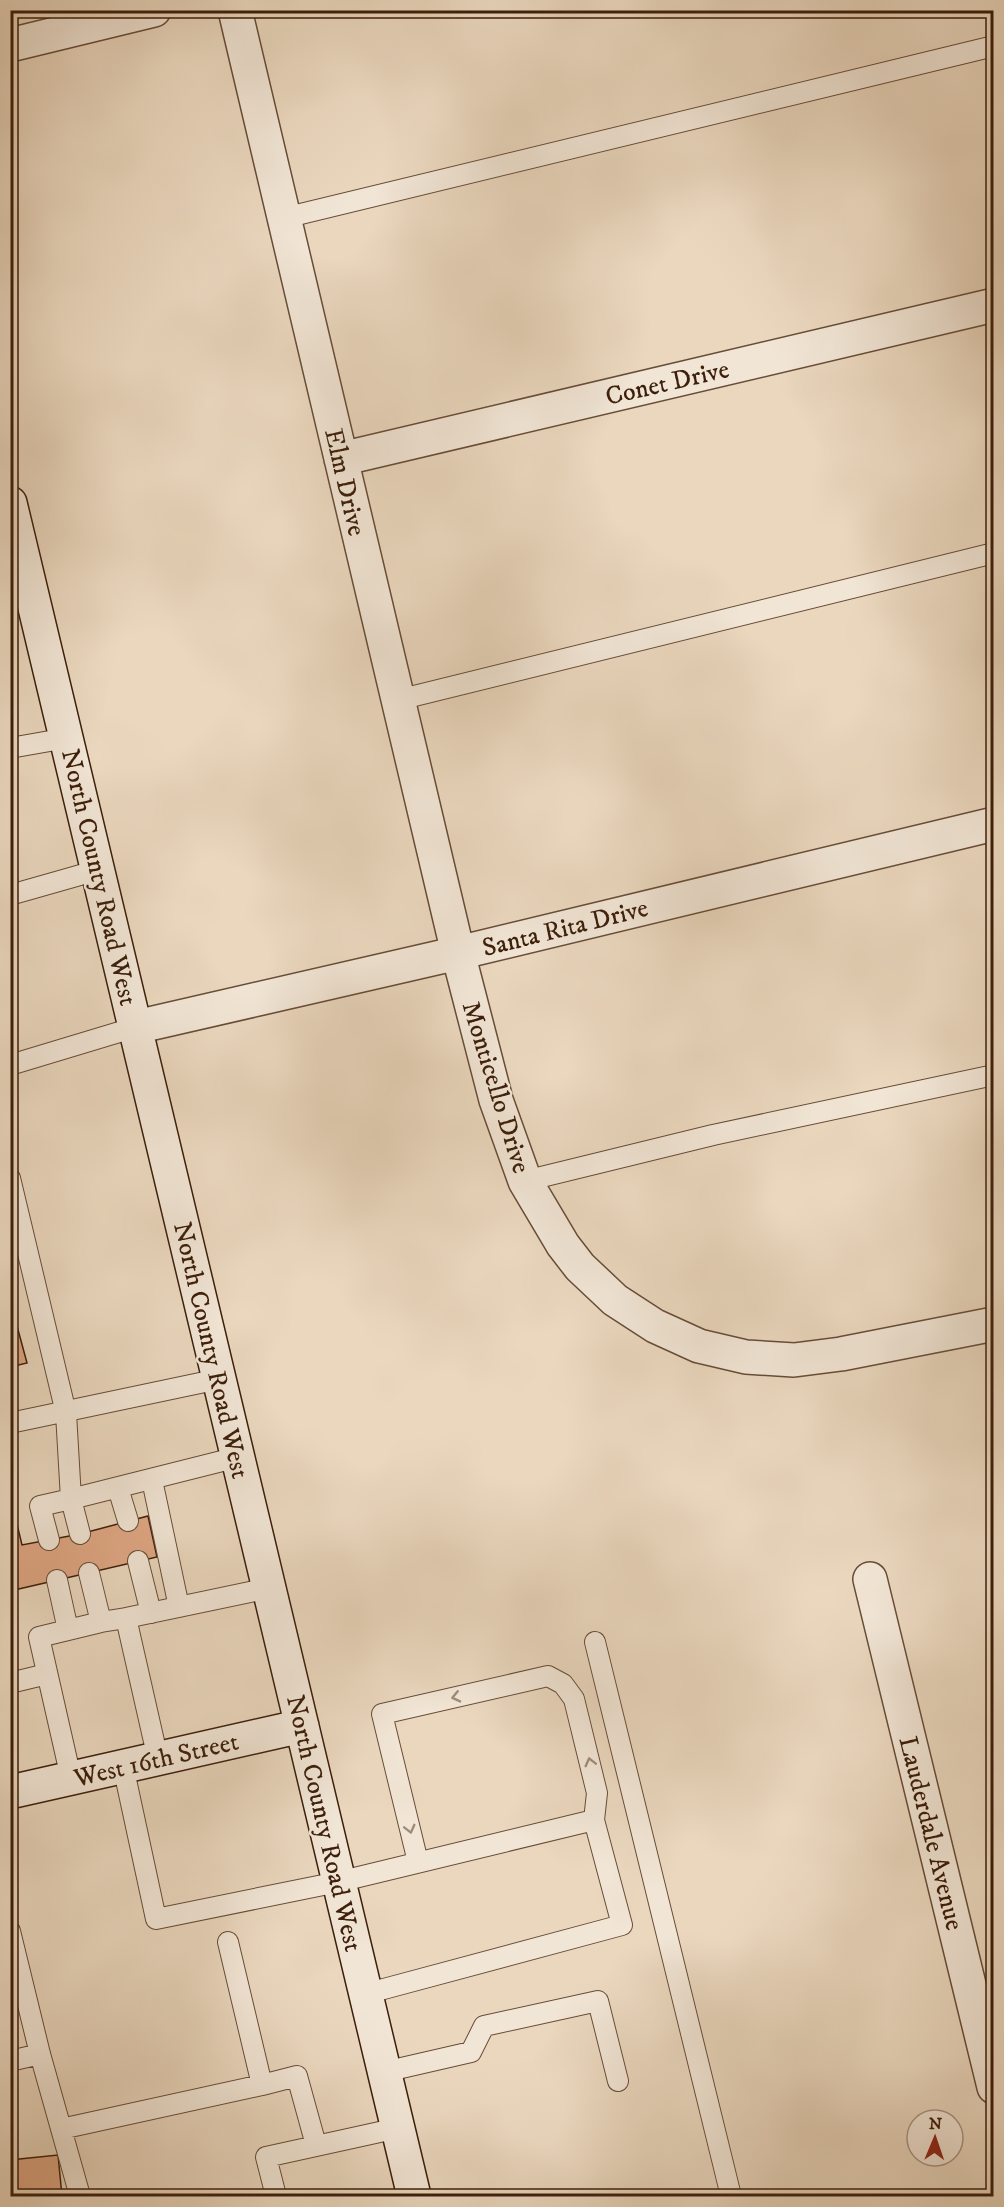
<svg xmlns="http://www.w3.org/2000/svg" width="1004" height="2207" font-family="'IM FELL DW Pica',serif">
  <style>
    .building { fill: #dea783; stroke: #3c1e0a; stroke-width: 1.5 }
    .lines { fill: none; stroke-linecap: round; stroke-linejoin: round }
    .service-casing { stroke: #684c37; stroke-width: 22 }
    .minor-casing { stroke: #684c37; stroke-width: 36 }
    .secondary-casing { stroke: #3c1e0a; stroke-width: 36 }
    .service { stroke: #f1e5d5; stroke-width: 20 }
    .minor { stroke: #f1e5d5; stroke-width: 33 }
    .secondary { stroke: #f1e5d5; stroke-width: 33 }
    .oneway { stroke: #a08b7a }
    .labels { text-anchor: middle; stroke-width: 5; stroke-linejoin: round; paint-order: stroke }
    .street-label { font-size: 26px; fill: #3c1e0a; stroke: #f1e5d5 }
  </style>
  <rect width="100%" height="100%" fill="#ead7be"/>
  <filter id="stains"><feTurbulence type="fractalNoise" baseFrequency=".00333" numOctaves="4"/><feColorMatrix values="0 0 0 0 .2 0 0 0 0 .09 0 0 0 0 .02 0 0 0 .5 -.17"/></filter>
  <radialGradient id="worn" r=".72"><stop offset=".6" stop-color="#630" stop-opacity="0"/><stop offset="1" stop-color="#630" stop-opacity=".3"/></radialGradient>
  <path class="building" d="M10 1300 27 1363 10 1367Z
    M10 1495 22 1545 80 1534 148 1516 157 1557 10 1591Z
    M58 2155 62 2196H10V2160Z"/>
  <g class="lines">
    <defs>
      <path id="service" d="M284 218 994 46
        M398 700 994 553
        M10 748 67 738
        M10 895 98 870
        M10 1065 136 1027
        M10 1178 66 1413 71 1499 40 1506 49 1540
        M525 1181 713 1135 994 1075
        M10 1423 219 1379
        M152 1480 179 1607
        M118 1488 128 1521
        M80 1534 71 1499 238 1457
        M138 1561 151 1613
        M57 1580 68 1630
        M126 1618 269 1588
        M101 1622 126 1618 158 1759
        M595 1642 731 2196
        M10 1683 47 1674
        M123 1766 156 1919 338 1882 594 1820 622 1925 365 1994
        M71 1778 39 1637 101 1622 89 1573
        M418 1862 382 1714 548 1676 563 1684 574 1699 597 1793 594 1820
        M10 1931 40 2054 80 2196
        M10 2061 40 2054
        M384 2072 471 2052 484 2026 598 2001 618 2081
        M262 2085 297 2076 316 2145
        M61 2129 262 2085 228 1942
        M276 2196 266 2157 398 2128"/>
      <path id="minor" d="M235 10 458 953 496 1100 525 1181 563 1245 580 1267 615 1300 655 1326 699 1346 746 1357 794 1360 841 1354 994 1324
        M10 45 154 10
        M341 459 994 305
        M136 1027 458 953 994 824
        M870 1579 994 2087"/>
      <path id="secondary" d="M10 503 414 2196
        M10 1792 302 1726"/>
    </defs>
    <use href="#service" class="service-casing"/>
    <use href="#minor" class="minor-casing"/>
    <use href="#secondary" class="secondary-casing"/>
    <use href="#service" class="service"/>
    <use href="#minor" class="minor"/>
    <use href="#secondary" class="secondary"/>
  </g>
  <defs><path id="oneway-chevron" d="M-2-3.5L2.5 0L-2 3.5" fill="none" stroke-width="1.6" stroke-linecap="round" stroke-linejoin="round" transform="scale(1.5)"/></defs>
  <g class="oneway">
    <use href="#oneway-chevron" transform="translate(456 1697) rotate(167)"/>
    <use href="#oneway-chevron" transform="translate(590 1762) rotate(-104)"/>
    <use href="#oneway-chevron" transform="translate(410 1829) rotate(76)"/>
  </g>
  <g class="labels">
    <g class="street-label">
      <text transform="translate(667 382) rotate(-13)" y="9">Conet Drive</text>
      <text transform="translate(346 482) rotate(77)" y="9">Elm Drive</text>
      <text transform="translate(100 877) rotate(77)" y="9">North County Road West</text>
      <text transform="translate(565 927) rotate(-14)" y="9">Santa Rita Drive</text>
      <text transform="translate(497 1087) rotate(73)" y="9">Monticello Drive</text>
      <text transform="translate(212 1350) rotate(77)" y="9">North County Road West</text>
      <text transform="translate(156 1759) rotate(-13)" y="9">West 16th Street</text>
      <text transform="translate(325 1823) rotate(77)" y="9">North County Road West</text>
      <text transform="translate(932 1833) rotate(76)" y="9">Lauderdale Avenue</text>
    </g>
  </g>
  <rect width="1004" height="2207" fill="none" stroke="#ead7be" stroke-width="36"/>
  <rect x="12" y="12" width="980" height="2183" fill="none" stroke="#3c1e0a" stroke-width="3"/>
  <rect x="18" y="18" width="968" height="2171" fill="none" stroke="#3c1e0a" stroke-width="1.5"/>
  <g transform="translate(935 2138) rotate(2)"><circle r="28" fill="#f1e5d5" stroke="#a99584" stroke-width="1.5"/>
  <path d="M0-4.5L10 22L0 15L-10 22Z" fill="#8f2418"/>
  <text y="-9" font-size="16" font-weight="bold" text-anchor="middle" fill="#3c1e0a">N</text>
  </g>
  <rect width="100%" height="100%" filter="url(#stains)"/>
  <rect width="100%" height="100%" fill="url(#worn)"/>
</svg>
